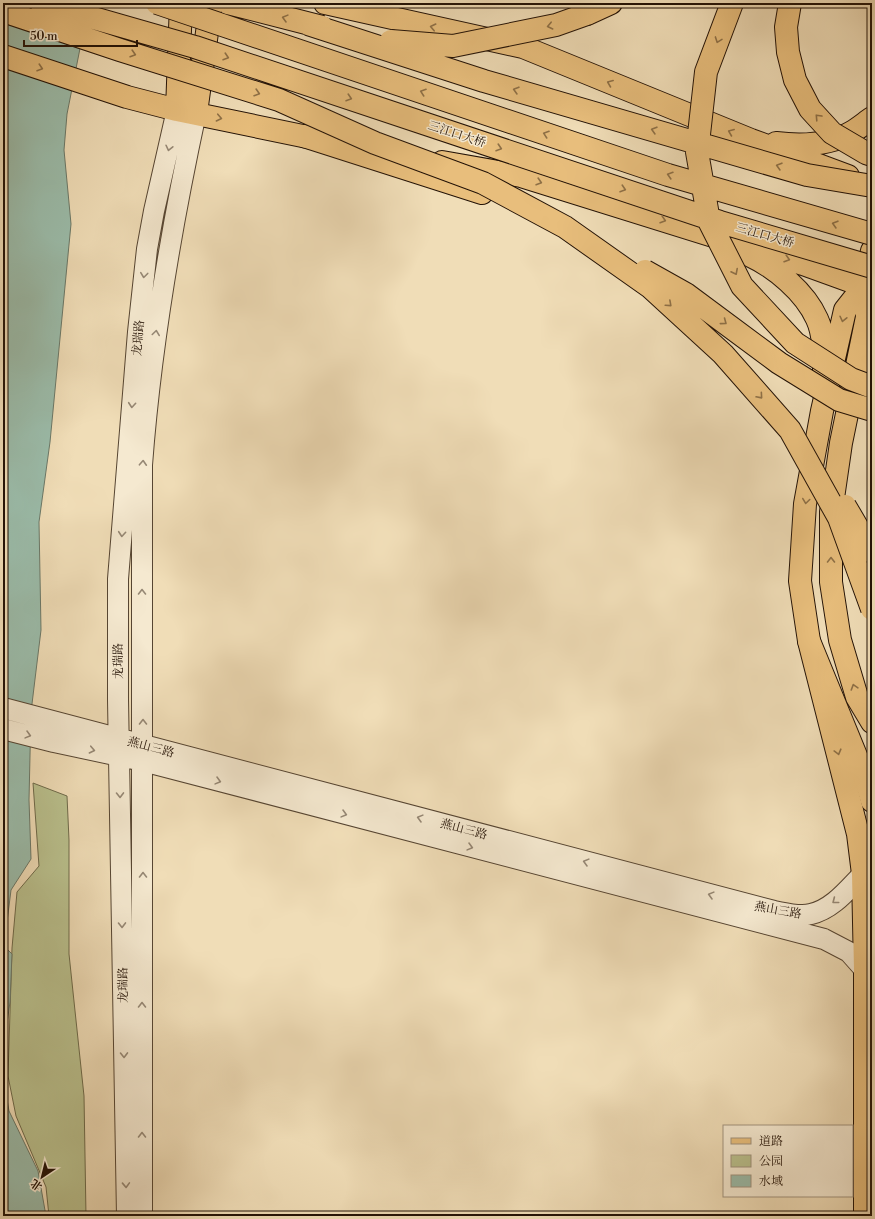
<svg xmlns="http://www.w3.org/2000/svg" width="875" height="1219" font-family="'Libre Bodoni','Noto Serif SC',serif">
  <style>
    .green { fill: #bac18e; stroke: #6e6a4a }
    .water { fill: #9bbcaa; stroke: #6b7868 }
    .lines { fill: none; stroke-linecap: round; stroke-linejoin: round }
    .minor-casing { stroke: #564532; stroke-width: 22 }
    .major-casing { stroke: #231206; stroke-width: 24 }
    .highway-casing { stroke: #231206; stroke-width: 24 }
    .minor { stroke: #f5e9d0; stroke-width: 20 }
    .major { stroke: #e8be7c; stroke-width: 22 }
    .highway { stroke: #e8be7c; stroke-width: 22 }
    .highway-bridge-casing { stroke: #231206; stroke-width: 24; stroke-linecap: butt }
    .highway-bridge { stroke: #e8be7c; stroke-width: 22 }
    .oneway { stroke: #8f7147 }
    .oneway2 { stroke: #968875 }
    .labels { text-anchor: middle; stroke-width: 3; stroke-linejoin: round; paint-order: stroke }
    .street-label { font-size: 12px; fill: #231206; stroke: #f5e9d0 }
  </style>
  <rect width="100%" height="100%" fill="#f0ddb7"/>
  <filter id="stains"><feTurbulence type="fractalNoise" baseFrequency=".005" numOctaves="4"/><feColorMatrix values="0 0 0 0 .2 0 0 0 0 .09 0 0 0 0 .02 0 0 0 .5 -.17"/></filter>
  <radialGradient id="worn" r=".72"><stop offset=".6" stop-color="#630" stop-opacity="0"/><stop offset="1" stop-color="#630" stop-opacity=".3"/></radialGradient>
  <path class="green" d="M33 783 67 796 69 840V954L84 1096 86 1216H49L46 1187 16 1116 8 1076 12 948 17 892 39 866Z"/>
  <path class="water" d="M4 3H89L67 114 64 150 71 224 50 442 39 522 41 630 31 712 29 800 31 859 11 890 4 946 12 954 10 1002 3 1051Z
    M3 1076 9 1111 38 1171 46 1216H3Z"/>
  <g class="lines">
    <defs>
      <path id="minor" d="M3 708 774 911C785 913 799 917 811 914 833 909 848 889 863 874
        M3 729 54 742 143 761 824 939 849 952 865 970
        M127 1216 118 700V579L138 332 147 249 154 211 177 110
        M142 1216V465C151 346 171 229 196 113"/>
      <path id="major" d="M325 3 523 47 751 140 848 176
        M3 56 127 97 177 110 322 140
        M177 110 181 3
        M196 113 211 3
        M776 143C801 146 830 145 852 132 859 128 866 122 872 118
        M442 162 521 176 803 264 872 289
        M872 251 864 286 867 317 841 443 831 512V582L840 640 857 697 872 722
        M749 255C775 267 805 292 817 319 824 334 824 354 824 370
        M864 286 845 310 822 411 805 504 800 581 809 641 858 834 863 874 865 970V1216"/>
      <path id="highway" d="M587 14 611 3
        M304 136 482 193
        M809 641 866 780 872 801"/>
    </defs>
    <use href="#minor" class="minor-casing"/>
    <use href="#major" class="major-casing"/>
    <use href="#highway" class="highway-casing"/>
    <use href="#minor" class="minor"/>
    <use href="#major" class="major"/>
    <use href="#highway" class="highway"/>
    <defs>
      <path id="highway-bridge" d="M41 3 195 47 720 222 872 267
        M157 3 668 175 872 234
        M228 3 322 27
        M732 3 706 72 697 152 709 221 742 286 795 343 851 379 872 387
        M790 3 786 27 788 52 795 80 810 109 832 133 866 153 872 155
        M3 11 120 50 279 100 375 143 483 183 565 227 650 287 723 354 790 430 839 518 872 609
        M308 24 484 81 807 175 872 186
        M391 41 453 46 556 25 587 14
        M645 271 686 294 779 363 839 400 872 410
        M845 506 872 552"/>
    </defs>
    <use href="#highway-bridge" class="highway-bridge-casing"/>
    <use href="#highway-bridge" class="highway-bridge"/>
  </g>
  <defs><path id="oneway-chevron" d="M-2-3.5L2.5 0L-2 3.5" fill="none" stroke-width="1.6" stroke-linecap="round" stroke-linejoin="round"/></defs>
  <g class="oneway">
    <use href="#oneway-chevron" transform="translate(285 18) rotate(-165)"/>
    <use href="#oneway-chevron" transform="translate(550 26) rotate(167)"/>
    <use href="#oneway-chevron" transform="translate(433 27) rotate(-167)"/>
    <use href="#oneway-chevron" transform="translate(718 40) rotate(110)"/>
    <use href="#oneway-chevron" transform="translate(133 54) rotate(17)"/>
    <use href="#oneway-chevron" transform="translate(226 57) rotate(18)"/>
    <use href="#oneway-chevron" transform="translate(40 68) rotate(18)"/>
    <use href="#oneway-chevron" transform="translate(610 83) rotate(-158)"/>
    <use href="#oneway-chevron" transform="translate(516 90) rotate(-164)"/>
    <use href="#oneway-chevron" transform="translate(423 92) rotate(-161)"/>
    <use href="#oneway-chevron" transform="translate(257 93) rotate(17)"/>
    <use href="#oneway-chevron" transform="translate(349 98) rotate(18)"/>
    <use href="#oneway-chevron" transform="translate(818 117) rotate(-133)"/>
    <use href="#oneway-chevron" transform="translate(219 118) rotate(12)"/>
    <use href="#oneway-chevron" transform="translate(654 130) rotate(-164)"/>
    <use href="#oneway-chevron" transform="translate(731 132) rotate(-158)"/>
    <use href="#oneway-chevron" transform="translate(546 134) rotate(-161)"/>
    <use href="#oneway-chevron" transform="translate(499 148) rotate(18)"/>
    <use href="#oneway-chevron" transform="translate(779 166) rotate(-164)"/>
    <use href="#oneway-chevron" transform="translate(670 175) rotate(-163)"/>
    <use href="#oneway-chevron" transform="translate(539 182) rotate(17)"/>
    <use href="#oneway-chevron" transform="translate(623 189) rotate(18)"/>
    <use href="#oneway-chevron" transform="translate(663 220) rotate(17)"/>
    <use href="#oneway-chevron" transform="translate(835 224) rotate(-164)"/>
    <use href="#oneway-chevron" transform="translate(787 259) rotate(17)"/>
    <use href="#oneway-chevron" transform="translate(735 272) rotate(63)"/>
    <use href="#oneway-chevron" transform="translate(669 304) rotate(42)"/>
    <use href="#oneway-chevron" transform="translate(843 319) rotate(103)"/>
    <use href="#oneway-chevron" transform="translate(724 322) rotate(37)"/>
    <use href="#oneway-chevron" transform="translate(760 396) rotate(49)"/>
    <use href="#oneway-chevron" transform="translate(806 501) rotate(98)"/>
    <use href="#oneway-chevron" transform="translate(831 560) rotate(-90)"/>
    <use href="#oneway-chevron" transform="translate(854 687) rotate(-107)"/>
    <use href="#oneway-chevron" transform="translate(838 752) rotate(75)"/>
  </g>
  <g class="oneway2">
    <use href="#oneway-chevron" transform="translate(169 148) rotate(103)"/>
    <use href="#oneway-chevron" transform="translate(144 275) rotate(97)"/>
    <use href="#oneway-chevron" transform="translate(156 333) rotate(-82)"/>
    <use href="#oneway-chevron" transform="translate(132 405) rotate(95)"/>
    <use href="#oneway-chevron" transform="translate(143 463) rotate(-87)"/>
    <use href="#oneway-chevron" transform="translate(122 534) rotate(95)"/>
    <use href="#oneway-chevron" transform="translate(142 592) rotate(-90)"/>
    <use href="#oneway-chevron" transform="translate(143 722) rotate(-90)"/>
    <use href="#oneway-chevron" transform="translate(28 735) rotate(15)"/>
    <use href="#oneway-chevron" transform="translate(92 750) rotate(12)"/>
    <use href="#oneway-chevron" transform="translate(218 781) rotate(15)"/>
    <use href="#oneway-chevron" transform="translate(120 795) rotate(89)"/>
    <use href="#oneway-chevron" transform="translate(344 814) rotate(15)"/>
    <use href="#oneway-chevron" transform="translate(420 818) rotate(-165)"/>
    <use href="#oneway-chevron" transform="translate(470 847) rotate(15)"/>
    <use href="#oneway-chevron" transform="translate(586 862) rotate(-165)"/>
    <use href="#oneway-chevron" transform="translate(143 875) rotate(-90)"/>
    <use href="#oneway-chevron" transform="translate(711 895) rotate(-165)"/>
    <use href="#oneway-chevron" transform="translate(835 901) rotate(142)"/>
    <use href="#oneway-chevron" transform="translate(122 925) rotate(89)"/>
    <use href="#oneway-chevron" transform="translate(142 1005) rotate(-90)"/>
    <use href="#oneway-chevron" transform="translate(124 1055) rotate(89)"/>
    <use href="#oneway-chevron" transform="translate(142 1135) rotate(-90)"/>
    <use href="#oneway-chevron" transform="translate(126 1185) rotate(88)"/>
  </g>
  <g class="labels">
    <g class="street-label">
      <text transform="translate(457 134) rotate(18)" y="4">三江口大桥</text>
      <text transform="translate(765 235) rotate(16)" y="4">三江口大桥</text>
      <text transform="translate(138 338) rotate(-85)" y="4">龙瑞路</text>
      <text transform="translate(118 661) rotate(-90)" y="4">龙瑞路</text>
      <text transform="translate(151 747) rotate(15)" y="4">燕山三路</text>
      <text transform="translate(464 829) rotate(15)" y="4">燕山三路</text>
      <text transform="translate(778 910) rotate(10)" y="4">燕山三路</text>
      <text transform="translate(123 985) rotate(-91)" y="4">龙瑞路</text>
    </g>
  </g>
  <rect width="875" height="1219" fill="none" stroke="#f0ddb7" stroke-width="16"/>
  <rect x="4" y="4" width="867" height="1211" fill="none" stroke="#231206" stroke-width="2"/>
  <rect x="8" y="8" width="859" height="1203" fill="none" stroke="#231206"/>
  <rect x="723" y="1125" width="130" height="72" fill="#f5e9d0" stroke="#a1937f"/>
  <rect x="731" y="1138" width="20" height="6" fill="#e8be7c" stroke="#a1937f"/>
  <text x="759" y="1145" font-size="12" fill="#231206">道路</text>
  <rect x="731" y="1155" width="20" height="12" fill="#bac18e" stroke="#a1937f"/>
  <text x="759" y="1165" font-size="12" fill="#231206">公园</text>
  <rect x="731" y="1175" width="20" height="12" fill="#9bbcaa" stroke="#a1937f"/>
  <text x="759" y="1185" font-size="12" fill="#231206">水域</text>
  <g transform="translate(42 1177) rotate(215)" stroke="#f5e9d0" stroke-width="3" paint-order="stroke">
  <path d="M0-3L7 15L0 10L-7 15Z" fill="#231206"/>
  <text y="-6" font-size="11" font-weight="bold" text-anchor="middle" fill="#231206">北</text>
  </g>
  <path d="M24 40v6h113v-6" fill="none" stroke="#231206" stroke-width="2"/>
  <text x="30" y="40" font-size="12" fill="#231206" stroke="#f5e9d0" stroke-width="3" paint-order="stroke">50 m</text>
  <rect width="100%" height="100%" filter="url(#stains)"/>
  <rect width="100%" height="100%" fill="url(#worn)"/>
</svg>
